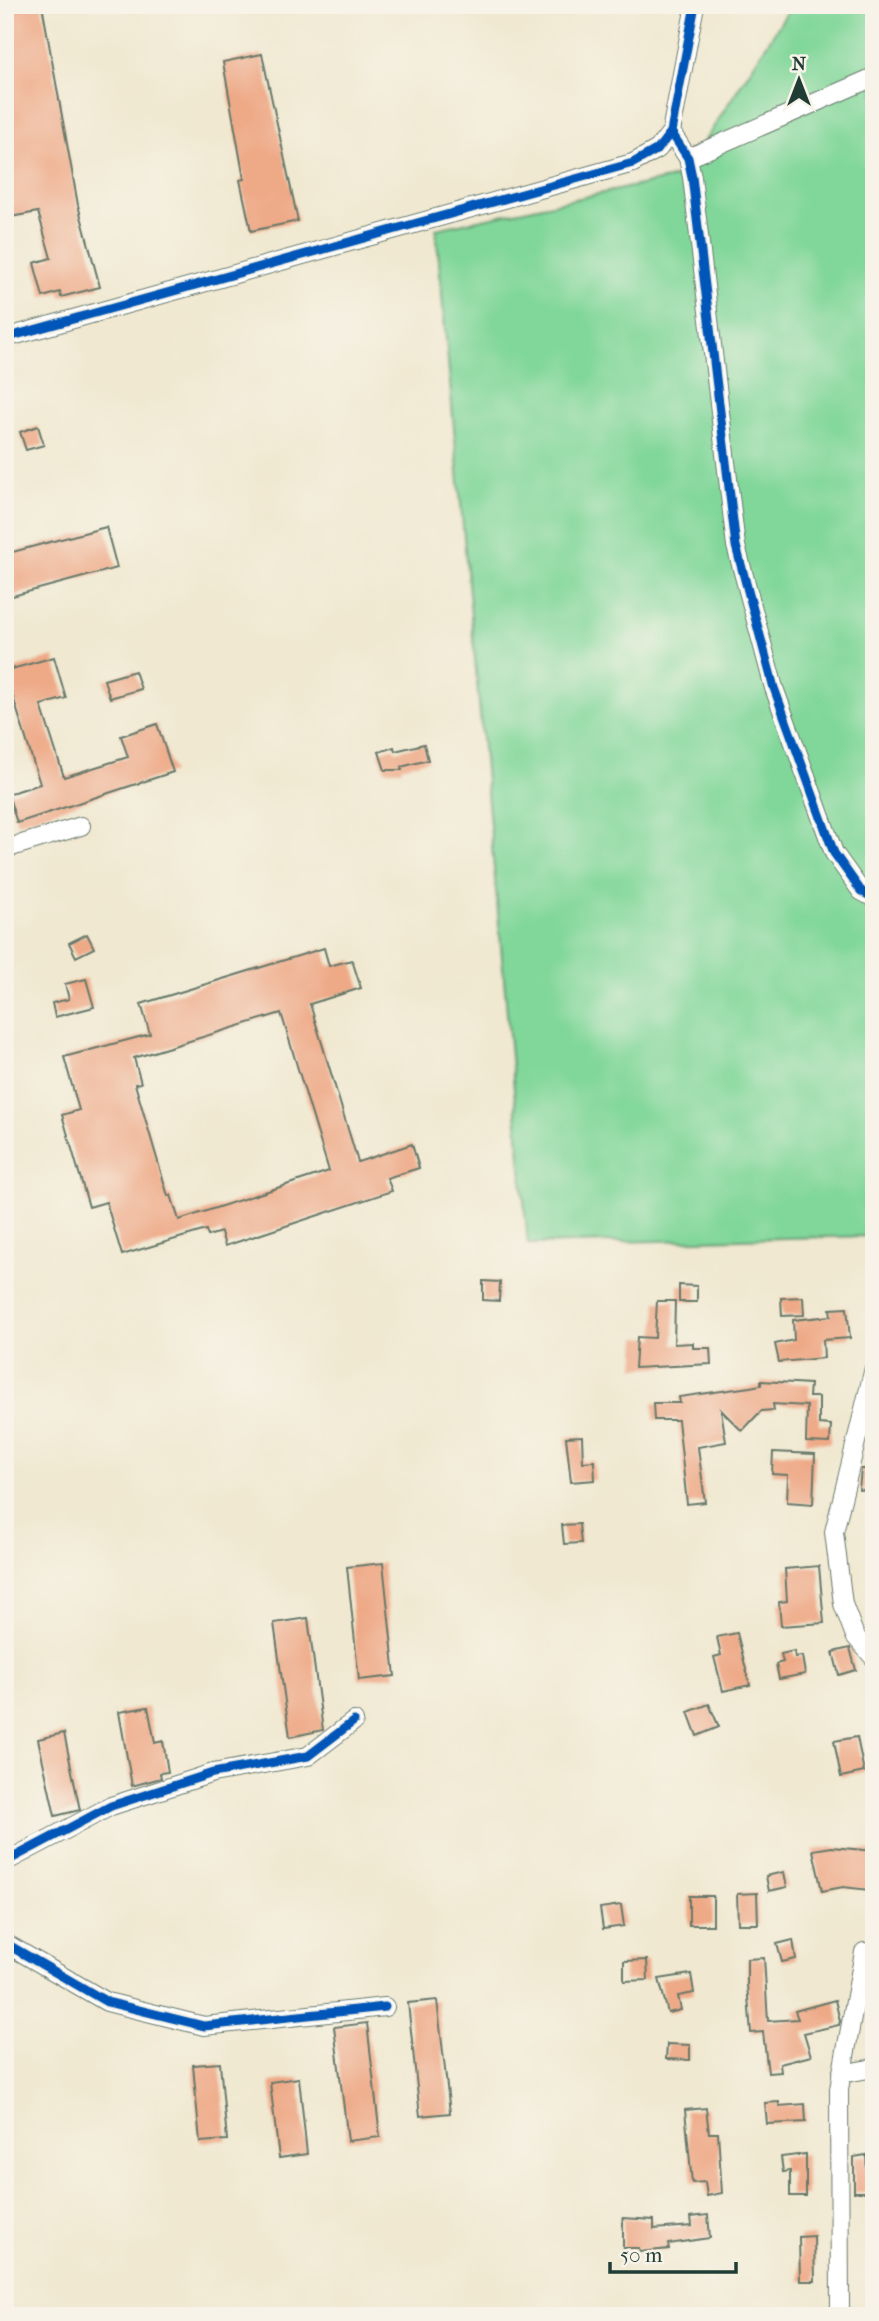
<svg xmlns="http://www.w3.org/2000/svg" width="879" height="2321" font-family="'IM FELL French Canon',serif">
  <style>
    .green { fill: #81d79a; stroke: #508a67; stroke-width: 2 }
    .building { fill: #eea986; fill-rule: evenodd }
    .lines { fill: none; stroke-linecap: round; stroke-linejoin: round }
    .street-casing { stroke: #68796b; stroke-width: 20 }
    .street { stroke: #fff; stroke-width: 18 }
    .cycleway-casing { stroke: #f7f3e8; stroke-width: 13 }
    .cycleway { stroke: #0057b8; stroke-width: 9 }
  </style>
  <rect width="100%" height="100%" fill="#f7f3e8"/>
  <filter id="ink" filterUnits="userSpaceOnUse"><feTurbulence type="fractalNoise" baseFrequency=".0143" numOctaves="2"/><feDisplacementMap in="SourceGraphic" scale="14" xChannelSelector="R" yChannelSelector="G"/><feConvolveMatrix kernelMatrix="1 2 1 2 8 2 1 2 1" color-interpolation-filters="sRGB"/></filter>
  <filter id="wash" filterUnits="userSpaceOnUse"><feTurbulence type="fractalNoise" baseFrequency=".00686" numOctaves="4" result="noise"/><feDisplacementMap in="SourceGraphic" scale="28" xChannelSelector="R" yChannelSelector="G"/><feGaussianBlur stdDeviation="1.57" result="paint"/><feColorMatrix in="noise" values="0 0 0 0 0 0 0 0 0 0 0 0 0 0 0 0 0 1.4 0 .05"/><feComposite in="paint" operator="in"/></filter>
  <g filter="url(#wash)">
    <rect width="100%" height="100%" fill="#f0e8d0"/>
    <path class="green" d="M792 5H874V1236L528 1244 436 229 682 176Z"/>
    <g id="blocks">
      <path class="building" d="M5 5H42L78 205 100 287 61 297 60 292 43 297 34 263 51 258 38 212 5 218Z
        M262 54 298 221 251 231 240 180 244 179 223 62Z
        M38 426 44 445 26 450 20 432Z
        M106 527 117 568 5 598V554Z
        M54 657 66 698 41 705 64 777 128 757 121 736 157 724 173 772 17 823 8 794 40 784 5 671Z
        M135 671 141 689 110 698 104 680Z
        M424 744 428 760 401 767 402 770H385L379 752 394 747 395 751Z
        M87 934 94 948 76 957 69 943Z
        M324 948 329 966 352 960 361 988 310 1004 358 1162 412 1144 419 1168 387 1178 392 1191 225 1246 221 1232 208 1236 206 1230 122 1255 106 1202 89 1207 62 1115 79 1110 64 1057 150 1034 141 1004ZM281 1013 329 1171 179 1220 171 1195 168 1196 135 1084 141 1083 134 1058Z
        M86 979 94 1007 55 1017 52 1003 69 999 65 984Z
        M483 1281 500 1282 499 1301 483 1300Z
        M679 1285 697 1286V1302H679Z
        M803 1297 804 1315 782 1316 781 1298Z
        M657 1301H675L674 1344 693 1343V1348H710L711 1364 635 1368 637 1337 655 1338Z
        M847 1308 850 1338 823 1340 824 1358 779 1362 775 1344 794 1340 793 1320 831 1316 830 1309Z
        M761 1381 810 1384 809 1397H819V1424L831 1425 830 1443 806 1442 807 1406 773 1404 774 1410 761 1411 742 1431 721 1410 726 1442 698 1447 705 1502 687 1504 678 1420H654L653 1403H680L679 1397 750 1387 761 1385Z
        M582 1436 583 1462 594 1461 595 1480 571 1482 566 1437Z
        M773 1452 815 1454 813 1504 787 1502 788 1475 772 1474Z
        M861 1469H874V1489L859 1490Z
        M579 1524 581 1543 564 1544 562 1525Z
        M383 1563 395 1676 359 1680 347 1567Z
        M819 1566 824 1623 781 1626 779 1602 787 1601 785 1569Z
        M308 1618 323 1730 290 1737 274 1623Z
        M737 1633 750 1685 723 1691 714 1657 721 1655 717 1637Z
        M850 1648 856 1670 839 1675 833 1652Z
        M794 1651 795 1657 802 1656 805 1674 779 1679 776 1664 783 1662 781 1654Z
        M709 1704 719 1727 697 1736 688 1712Z
        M148 1707 155 1743 163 1741 168 1772 160 1773 161 1778 132 1786 119 1712Z
        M64 1733 80 1810 55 1816 38 1739Z
        M857 1737 864 1772 841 1777 834 1741Z
        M832 1847 874 1851 869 1890 843 1887 822 1891 813 1850Z
        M784 1872 787 1887 769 1891 766 1876Z
        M757 1893 758 1924H738L737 1894Z
        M689 1896H713V1925H689Z
        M621 1905 624 1926 603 1929 600 1908Z
        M793 1940 796 1959 782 1962 777 1944Z
        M764 1958 768 2021 798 2019 795 2011 835 2000 840 2021 839 2025 804 2033 811 2056 780 2064 781 2072 768 2073 763 2032 751 2033 747 1985V1959Z
        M647 1960 648 1980 624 1981V1961Z
        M691 1974 694 1993 678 1996 681 2010 668 2013 659 1979Z
        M437 2000 450 2113 420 2116 408 2003Z
        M367 2023 380 2137 348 2141 334 2027Z
        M667 2044 690 2045V2060L666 2059Z
        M220 2063 227 2140 200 2142 193 2065Z
        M299 2078 307 2154 279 2158 270 2082Z
        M779 2102V2106L805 2104 806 2122 767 2124 765 2103Z
        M706 2108 709 2133H718L722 2193 707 2196 705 2182 692 2183 685 2110Z
        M806 2154V2196H790V2171L783 2172 781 2157Z
        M866 2155 868 2192H854V2157Z
        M708 2215 710 2238 668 2244 669 2249 640 2252 639 2248H623V2218L654 2220V2229L692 2226 691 2217Z
        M814 2236 815 2281H800L799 2237Z"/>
    </g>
  </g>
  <g filter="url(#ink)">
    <use href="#blocks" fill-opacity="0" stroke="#68796b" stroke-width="2"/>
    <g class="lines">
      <defs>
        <path id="street" d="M671 132 688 158 692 177 736 546 774 688 834 853 861 891 874 898
          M688 158 874 77
          M5 338 633 163 658 149 671 132 695 5
          M5 849 81 826
          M874 1368 834 1532 843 1604 855 1636 874 1658
          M5 1862 111 1806 213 1773 308 1756 354 1721
          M5 1943 107 2002 204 2026 385 2007
          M841 2074 874 2068
          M834 2316 840 2309 839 2089 864 1952"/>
      </defs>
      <use href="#street" class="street-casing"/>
      <use href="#street" class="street"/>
      <defs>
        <path id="cycleway" d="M671 132 688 158 692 177 736 546 774 688 834 853 861 891 874 898
          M5 338 633 163 658 149 671 132 695 5
          M5 1862 111 1806 213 1773 308 1756 354 1721
          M5 1943 107 2002 204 2026 385 2007"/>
      </defs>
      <use href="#cycleway" class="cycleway-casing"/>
      <use href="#cycleway" class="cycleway"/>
    </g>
  </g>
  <rect width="879" height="2321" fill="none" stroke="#f7f3e8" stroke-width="28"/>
  <g transform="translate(799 80)" stroke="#f7f3e8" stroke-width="5" paint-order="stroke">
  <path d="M0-5L12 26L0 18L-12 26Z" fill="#1f3d34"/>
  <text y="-10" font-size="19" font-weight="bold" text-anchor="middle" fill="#1f3d34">N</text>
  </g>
  <path d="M610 2262v10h126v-10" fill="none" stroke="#1f3d34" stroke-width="3.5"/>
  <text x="620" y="2262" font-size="21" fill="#1f3d34" stroke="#f7f3e8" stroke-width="5" paint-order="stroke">50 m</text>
</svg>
